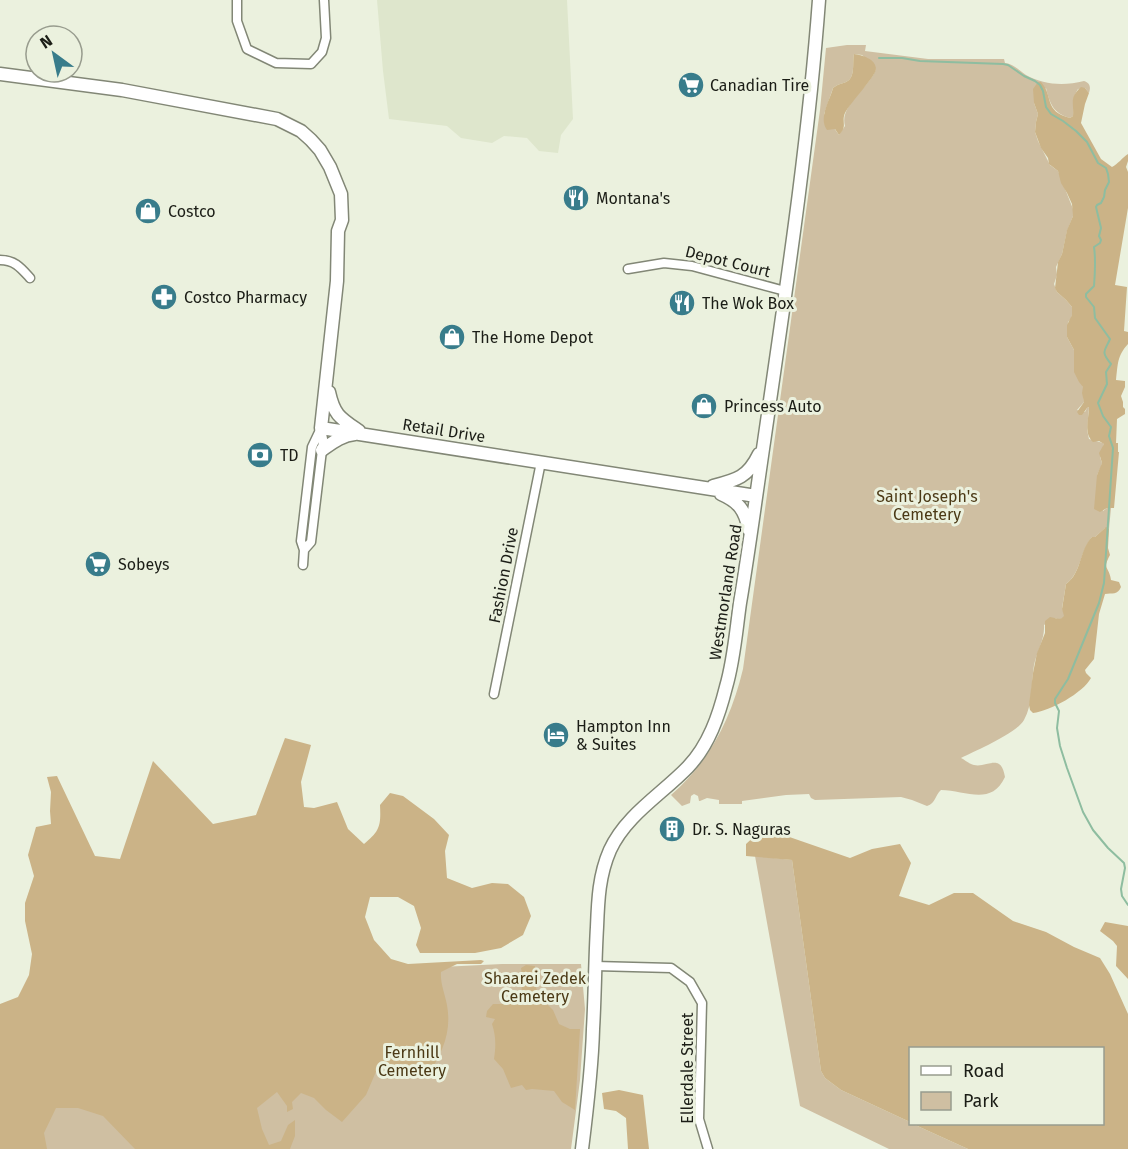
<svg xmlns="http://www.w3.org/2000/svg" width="1128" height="1149" font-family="'Fira Sans',sans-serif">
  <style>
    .built { fill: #dee6cc }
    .green { fill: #cfbfa2; fill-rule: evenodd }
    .forest { fill: #cbb387 }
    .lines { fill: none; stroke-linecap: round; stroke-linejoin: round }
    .stream { stroke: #8ebda0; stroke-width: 2 }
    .street-casing { stroke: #828776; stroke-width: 11 }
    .secondary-casing { stroke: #828776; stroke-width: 15 }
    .street { stroke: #fff; stroke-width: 8 }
    .secondary { stroke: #fff; stroke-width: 12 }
    .labels { text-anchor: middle; stroke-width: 6; stroke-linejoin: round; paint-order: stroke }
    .poi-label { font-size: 16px; fill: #1b1d16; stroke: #ebf1de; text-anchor: start }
    .street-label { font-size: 16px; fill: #1b1d16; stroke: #ebf1de }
    .park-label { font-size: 16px; fill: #4b3915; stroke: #ebf1de }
  </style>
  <rect width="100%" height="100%" fill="#ebf1de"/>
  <path class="built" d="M377 0H567L573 119 561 135 558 153 539 151 527 138 504 136 492 143 461 138 447 126 389 119 383 71Z"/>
  <path class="green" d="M847 45H866L865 51 928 59H1004L1005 63C1014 64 1018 70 1026 75 1044 85 1064 86 1084 81 1090 83 1091 87 1089 93L1085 88 1078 89C1071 101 1074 103 1073 116L1070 118C1053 113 1050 104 1046 88L1034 103 1038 114 1036 122 1035 132 1038 141 1050 165 1058 171 1073 209V216L1067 231 1062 254 1056 267 1057 275 1054 284 1057 292 1066 300 1072 307 1073 311 1071 319 1068 322 1067 337 1074 350 1083 387 1084 402 1077 410 1085 412 1087 408 1089 407 1087 430 1089 439 1103 443 1104 444 1100 457 1102 463 1101 467 1097 475 1103 511 1107 508H1111L1109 529 1105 528 1095 537H1092C1080 551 1081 573 1066 584L1062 608 1065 616C1061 620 1059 620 1055 618L1044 625C1045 639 1037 651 1034 665 1031 683 1033 704 1024 720 1017 733 975 751 961 758 965 760 969 764 974 765 987 768 1001 752 1005 777 991 807 965 790 941 790 935 795 936 803 927 806L912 800 901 797 815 800 811 798 809 794 786 795 742 801V804H719V800L707 798 700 801H699L698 796 694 794 691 796 690 803 682 806 671 795C710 761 731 719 743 669L820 110 826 48ZM854 54 862 55 876 69C870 87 839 105 845 126L839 135 824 114 833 88C838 84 841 84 846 82 856 78 852 62 854 54Z
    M755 856 792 860 821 1071 825 1078 841 1090 910 1122V1124H913L968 1149H889L800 1106Z
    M502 964H581L585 1009 580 1080 571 1149H0V1014L441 967Z"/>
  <path class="forest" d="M854 54C862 55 876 59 876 69 876 76 850 103 845 113 841 122 848 126 839 135L835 129 827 130C818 118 830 100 833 88 838 84 841 84 846 82 856 78 852 62 854 54Z
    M1038 82H1041C1054 96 1043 111 1070 118L1073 116C1074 102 1069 98 1081 87L1085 88 1089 93 1085 104 1081 123 1101 159 1112 167C1118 164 1122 158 1128 154V161L1126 167 1128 172V208L1115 285 1127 287 1124 331 1128 332V344C1117 356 1118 364 1116 380L1125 381V387L1121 396 1123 402V407L1125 409V414L1117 419 1116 443H1118V452H1119L1114 508H1107L1100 512 1094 509 1097 475 1102 463 1099 453 1104 444 1099 441 1093 442C1083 432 1089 419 1089 407L1087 408 1082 415H1079L1077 412 1084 402 1082 393 1083 387 1079 382 1074 372V350L1067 337V325L1072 315V307L1066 300 1057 292 1055 288 1058 262 1062 254 1067 230 1073 216 1072 204 1067 193 1061 183 1058 171 1049 164 1048 158 1041 148 1035 132 1036 122 1038 114 1034 103 1033 89Z
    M1106 527 1109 529 1108 548 1110 555C1102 570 1109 566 1111 580L1119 582 1121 587C1118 595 1112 593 1105 594L1099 614 1094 659 1085 670 1086 673 1091 678C1083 693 1050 711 1033 713L1030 710 1029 705 1033 673 1037 653 1045 633V621L1050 617C1056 618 1060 621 1064 616L1062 609 1066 584C1082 573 1079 550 1092 537H1095Z
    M285 738 311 745 301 782 304 807 314 808 337 802 348 829 364 844C380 831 381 826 380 805L390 793 403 796 434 819 449 835 445 851 447 878 472 888 492 883 508 884 524 897 531 916 523 935 501 948 475 953H420L416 945 421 928 414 906 398 897H370L365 917 374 940 391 959 408 964 481 960 484 961 481 964H457L441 972C440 983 445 994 447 1005 452 1033 442 1052 428 1076L412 1071 378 1067 366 1095 342 1122 326 1110 314 1098 301 1093 292 1102 293 1109 287 1112V1106L277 1092 257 1108 262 1129 269 1145 281 1141 288 1125 295 1120V1136L290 1149H135L103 1116 78 1108H56L44 1133 47 1149H0V1004L18 997 29 975 32 954 25 921V903L34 876 28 855 36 827 51 824 50 811 51 792 47 777 57 776 95 856 120 859 153 761 213 824 256 815Z
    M775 832 850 858 872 849 900 844 911 863 899 896 929 905 954 893H973L1013 921 1046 932 1074 947 1100 958 1110 974 1128 1014V1149H968L913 1124H1102V1048H910V1122L841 1090 825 1078 821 1071 792 860 746 856V844L758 833Z
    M1105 922 1128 926V979L1116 966 1117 946 1113 941 1100 931Z
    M526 965 535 966V983L537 991 541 998 553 1010 559 1024 570 1029H580L575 1110 562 1102 554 1091 532 1089 526 1090 522 1085 511 1088 503 1069 494 1059C496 1046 496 1036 492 1024L495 1019 486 1017 487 1011 493 1004H513L522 996C521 987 523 978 521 968Z
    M619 1090 643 1095 649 1149H628L626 1118 616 1111 604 1109 602 1093Z"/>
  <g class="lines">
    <path class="stream" d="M879 58H902L920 61 1003 64 1008 65 1024 76 1035 81 1040 85 1043 91 1046 107 1051 114 1063 121 1076 131 1087 142 1098 163 1106 168 1108 174 1109 182 1105 190 1104 197 1101 203 1097 205 1096 207 1101 228 1099 236 1101 240 1100 243 1094 247C1096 260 1095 273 1094 286L1086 294V297L1094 307 1095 318 1110 339C1105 351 1100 351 1111 364L1106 372 1107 384 1098 403 1103 416 1111 427 1109 436 1113 448 1104 583 1099 603 1068 679 1055 699V703L1059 711 1057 728 1060 746 1067 768 1083 812 1093 830 1108 848 1124 863 1125 868 1121 889 1122 896 1128 905"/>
    <defs>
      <path id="street" d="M237 0V21L247 49 276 63 311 64 322 52 326 38 324 0
        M0 260C15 260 21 268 30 278
        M628 269 664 263 692 266 785 291
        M304 550 311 542 322 450 323 439 321 428
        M303 565 304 550 301 541 312 447 321 428
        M494 694 541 462
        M595 966 671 968 690 982 702 1003 699 1119 708 1149"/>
      <path id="secondary" d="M0 74 122 90 277 119 301 131 311 140 320 150 330 167 341 194 342 220 338 231 337 281 321 428 756 496
        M329 392C334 415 340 418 359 431
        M322 450C332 443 342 435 355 434
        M713 486C737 480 748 477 759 454
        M721 494C739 502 745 510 749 530
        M582 1149C587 1109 592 1069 593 1029 595 995 595 961 597 927 598 900 599 875 610 850 626 815 662 794 688 767 709 745 719 715 726 687 734 660 736 631 740 603 749 550 756 496 764 442 785 296 808 148 819 0"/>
    </defs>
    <use href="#street" class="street-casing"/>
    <use href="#secondary" class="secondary-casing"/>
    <use href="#street" class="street"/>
    <use href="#secondary" class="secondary"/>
  </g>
  <defs>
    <symbol id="supermarket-disc" viewBox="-11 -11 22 22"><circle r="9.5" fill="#387c8b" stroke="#ebf1de"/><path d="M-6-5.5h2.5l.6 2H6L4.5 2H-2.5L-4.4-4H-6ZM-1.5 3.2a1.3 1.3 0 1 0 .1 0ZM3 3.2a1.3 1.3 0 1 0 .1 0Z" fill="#fff"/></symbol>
    <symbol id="restaurant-disc" viewBox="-11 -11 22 22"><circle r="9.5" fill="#387c8b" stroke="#ebf1de"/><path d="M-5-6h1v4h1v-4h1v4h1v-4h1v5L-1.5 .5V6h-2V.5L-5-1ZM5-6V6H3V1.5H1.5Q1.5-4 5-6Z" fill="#fff"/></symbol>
    <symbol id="shop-disc" viewBox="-11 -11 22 22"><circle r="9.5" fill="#387c8b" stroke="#ebf1de"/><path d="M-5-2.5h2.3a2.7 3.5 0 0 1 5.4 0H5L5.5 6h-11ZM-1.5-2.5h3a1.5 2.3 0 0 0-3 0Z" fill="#fff"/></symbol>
    <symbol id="pharmacy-disc" viewBox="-11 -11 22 22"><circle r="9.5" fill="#387c8b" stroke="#ebf1de"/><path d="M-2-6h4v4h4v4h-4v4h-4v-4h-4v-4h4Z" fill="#fff"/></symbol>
    <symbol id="bank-disc" viewBox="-11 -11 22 22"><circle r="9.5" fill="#387c8b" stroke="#ebf1de"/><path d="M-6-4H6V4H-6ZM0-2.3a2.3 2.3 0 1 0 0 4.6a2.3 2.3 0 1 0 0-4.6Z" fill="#fff"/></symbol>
    <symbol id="hotel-disc" viewBox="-11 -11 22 22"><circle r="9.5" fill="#387c8b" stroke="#ebf1de"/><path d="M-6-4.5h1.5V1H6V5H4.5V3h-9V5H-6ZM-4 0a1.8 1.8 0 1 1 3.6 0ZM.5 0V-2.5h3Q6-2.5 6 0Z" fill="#fff"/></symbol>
    <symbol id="building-disc" viewBox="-11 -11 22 22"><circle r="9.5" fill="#387c8b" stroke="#ebf1de"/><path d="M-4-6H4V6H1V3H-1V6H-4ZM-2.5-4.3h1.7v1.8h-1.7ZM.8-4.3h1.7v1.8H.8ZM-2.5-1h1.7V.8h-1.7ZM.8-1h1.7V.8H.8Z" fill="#fff"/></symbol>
  </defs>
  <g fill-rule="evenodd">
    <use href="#supermarket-disc" x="676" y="70" width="30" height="30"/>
    <use href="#restaurant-disc" x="561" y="183" width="30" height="30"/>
    <use href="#shop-disc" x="133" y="196" width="30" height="30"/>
    <use href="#pharmacy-disc" x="149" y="282" width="30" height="30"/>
    <use href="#restaurant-disc" x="667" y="288" width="30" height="30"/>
    <use href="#shop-disc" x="437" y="322" width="30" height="30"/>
    <use href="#shop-disc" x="689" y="391" width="30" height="30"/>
    <use href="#bank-disc" x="245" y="440" width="30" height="30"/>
    <use href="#supermarket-disc" x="83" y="549" width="30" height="30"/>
    <use href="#hotel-disc" x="541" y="720" width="30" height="30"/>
    <use href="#building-disc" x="657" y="814" width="30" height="30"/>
  </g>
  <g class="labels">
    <g class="poi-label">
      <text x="710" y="91">Canadian Tire</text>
      <text x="596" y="204">Montana's</text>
      <text x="168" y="217">Costco</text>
      <text x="184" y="303">Costco Pharmacy</text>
      <text x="702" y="309">The Wok Box</text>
      <text x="472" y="343">The Home Depot</text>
      <text x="724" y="412">Princess Auto</text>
      <text x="280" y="461">TD</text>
      <text x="118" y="570">Sobeys</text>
      <text x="576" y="732">Hampton Inn<tspan x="576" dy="18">&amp; Suites</tspan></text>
      <text x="692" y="835">Dr. S. Naguras</text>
    </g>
    <g class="street-label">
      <text transform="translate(728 261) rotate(14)" y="6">Depot Court</text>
      <text transform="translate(444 430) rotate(9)" y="6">Retail Drive</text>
      <text transform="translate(503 575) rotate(-79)" y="6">Fashion Drive</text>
      <text transform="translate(725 592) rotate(-81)" y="6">Westmorland Road</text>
      <text transform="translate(687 1068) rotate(-90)" y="6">Ellerdale Street</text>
    </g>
    <g class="park-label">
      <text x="927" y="502">Saint Joseph's<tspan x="927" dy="18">Cemetery</tspan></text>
      <text x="535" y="984">Shaarei Zedek<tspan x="535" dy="18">Cemetery</tspan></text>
      <text x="412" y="1058">Fernhill<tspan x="412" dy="18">Cemetery</tspan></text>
    </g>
  </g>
  <rect x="909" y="1047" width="195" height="78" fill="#ebf1de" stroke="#989c8e" stroke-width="1.5"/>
  <rect x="921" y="1066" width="30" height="9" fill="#ffffff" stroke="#989c8e" stroke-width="1.5"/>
  <text x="963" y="1077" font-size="18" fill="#1b1d16">Road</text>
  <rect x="921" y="1092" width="30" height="18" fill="#cfbfa2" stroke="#989c8e" stroke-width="1.5"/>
  <text x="963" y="1107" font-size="18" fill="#1b1d16">Park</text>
  <g transform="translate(54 54) rotate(327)"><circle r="28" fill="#ebf1de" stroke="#989c8e" stroke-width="1.5"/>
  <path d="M0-4.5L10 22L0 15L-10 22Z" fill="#387c8b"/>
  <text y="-9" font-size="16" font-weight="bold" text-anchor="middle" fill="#1b1d16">N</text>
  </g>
</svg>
